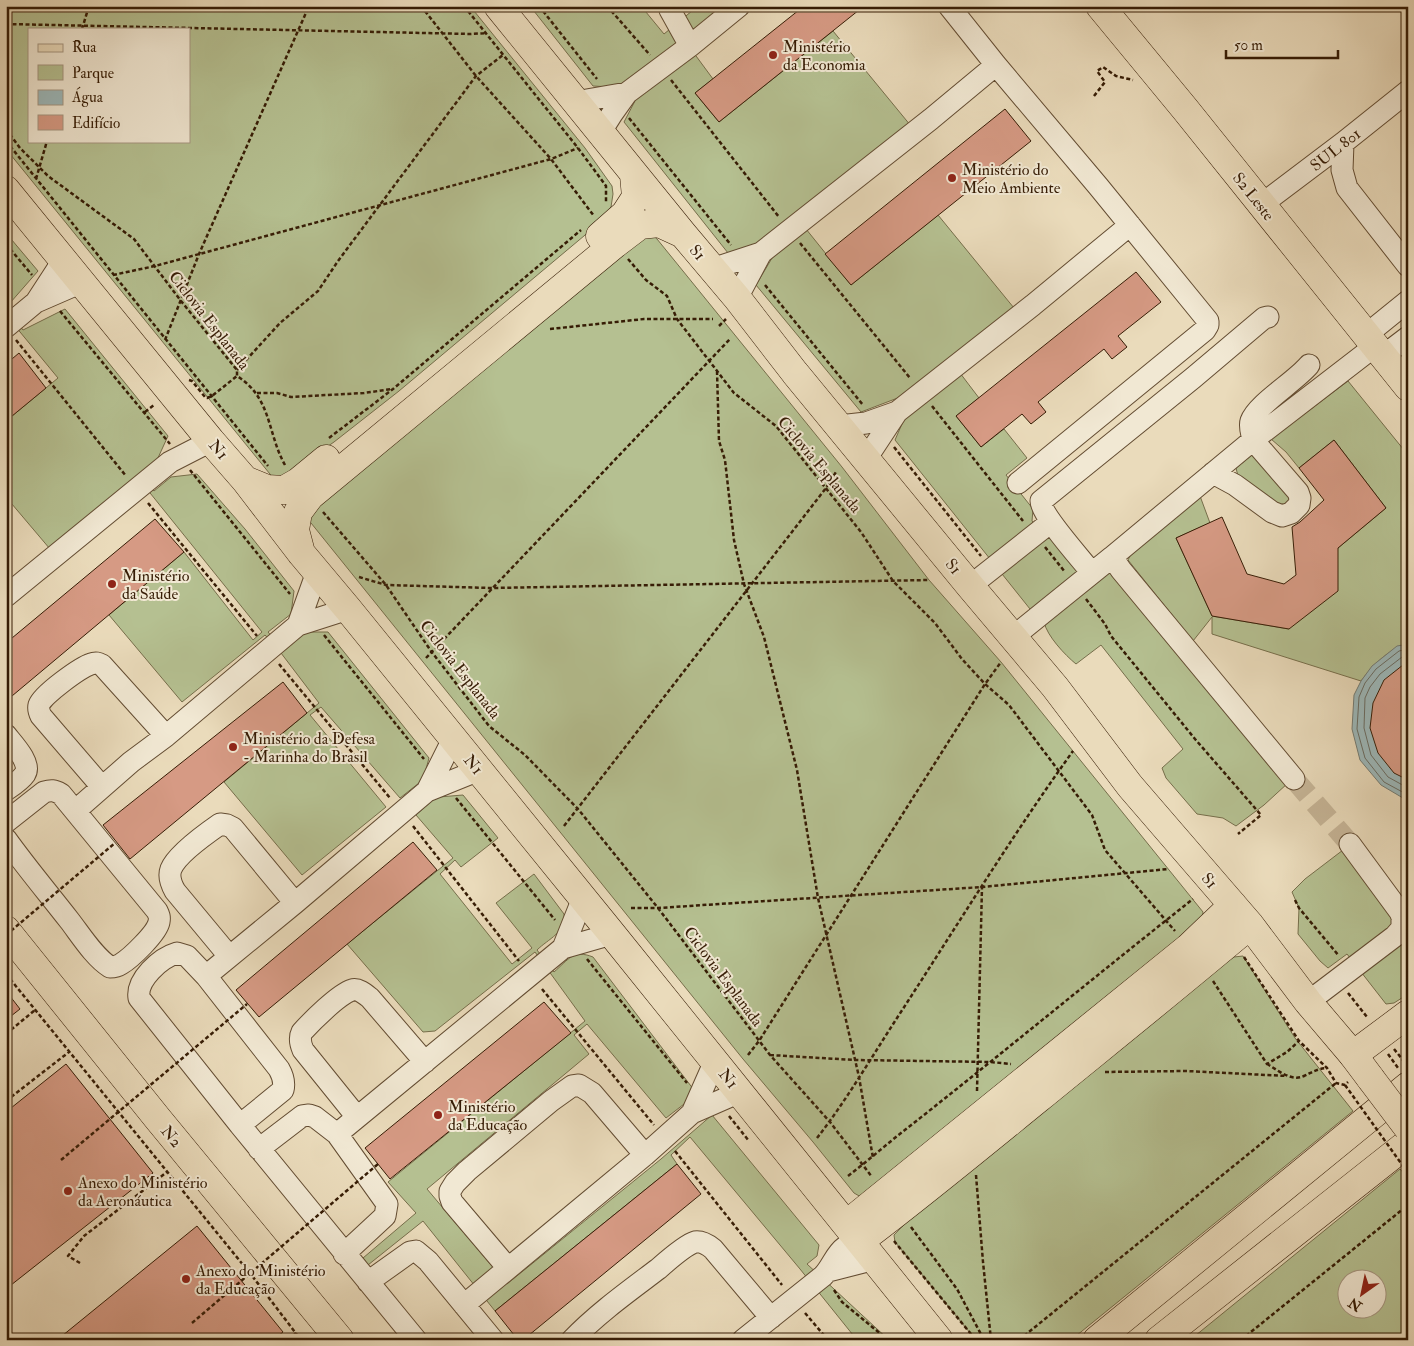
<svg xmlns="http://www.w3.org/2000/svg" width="1414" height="1346" font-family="'IM FELL Double Pica',serif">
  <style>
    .green { fill: #b5c091; stroke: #766e4b; fill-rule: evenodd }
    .water { fill: #9cb8ba; stroke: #737a72 }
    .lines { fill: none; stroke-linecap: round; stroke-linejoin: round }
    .shore { stroke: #696a60; stroke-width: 1 }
    .building { fill: #d69a84; stroke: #361c05 }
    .minor-tunnel { stroke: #c6b597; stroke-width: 21; stroke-dasharray: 21 11; stroke-linecap: butt }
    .minor-casing { stroke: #634c32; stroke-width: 23 }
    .major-casing { stroke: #361c05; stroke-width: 29 }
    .highway-casing { stroke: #361c05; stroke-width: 29 }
    .path { stroke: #361c05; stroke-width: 2.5; stroke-dasharray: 4 2.5; stroke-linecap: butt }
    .minor { stroke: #f1e8d3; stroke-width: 21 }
    .major { stroke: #eadbbb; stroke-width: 28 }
    .highway { stroke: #eadbbb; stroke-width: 28 }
    .highway-bridge-casing { stroke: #361c05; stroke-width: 29; stroke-linecap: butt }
    .path-bridge { stroke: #361c05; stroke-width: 2.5; stroke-dasharray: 4 2.5; stroke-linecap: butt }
    .highway-bridge { stroke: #eadbbb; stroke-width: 28 }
    .poi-dot { fill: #8f2418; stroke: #f1e8d3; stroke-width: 2 }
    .labels { text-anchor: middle; stroke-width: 4; stroke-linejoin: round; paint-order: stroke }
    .poi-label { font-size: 16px; fill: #361c05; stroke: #f1e8d3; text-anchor: start }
    .street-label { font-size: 16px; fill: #361c05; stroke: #f1e8d3 }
  </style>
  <rect width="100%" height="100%" fill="#eadbbb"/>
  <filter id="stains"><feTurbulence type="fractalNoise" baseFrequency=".004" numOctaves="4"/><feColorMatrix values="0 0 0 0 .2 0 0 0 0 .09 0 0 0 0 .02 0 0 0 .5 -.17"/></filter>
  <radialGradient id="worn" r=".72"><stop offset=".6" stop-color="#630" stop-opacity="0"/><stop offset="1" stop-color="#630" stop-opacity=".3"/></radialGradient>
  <path class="green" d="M6 6H470L585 148 612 186 613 194 611 207 603 220 399 391 334 442 283 477 274 479 6 149ZM29 29H189V141H29Z
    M530 6H641L664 34 698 6H728L685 41 713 79 695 93 719 122 833 31 911 126 747 257 732 258 624 122 636 99 629 88 593 86Z
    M938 215 1014 308 916 391 861 412 756 285 775 253 806 229 851 285Z
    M6 233 38 271 10 303V313L23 330 65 309 168 436 157 460 141 475 154 491 171 477 197 474 245 529 294 591 291 614 268 632 284 650 305 632H328L429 758 423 780 439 797 463 795 498 838 461 867 455 860 440 874 512 964 532 948 496 903 534 874 564 914C567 932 548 939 537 950L554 972C568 960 573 949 593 957L697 1094 666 1118 587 1024 574 1035 589 1054 427 1189 507 1284 661 1159 712 1115 819 1245 817 1256 807 1264 889 1340H857L800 1269 690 1137 671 1155 677 1164 495 1311 423 1221 368 1265 363 1258 416 1213 388 1182 585 1021 535 952 435 1031 423 1032 347 944 453 858 416 815 434 799 419 783 400 798 321 707 310 715 386 807 302 875 224 782 319 703 281 653 265 635 182 702 109 615 184 552 253 640 262 632 138 478 50 549 6 497V421L58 378 6 315Z
    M652 235 657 239 842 467 929 580 1001 662 1203 912 1202 921 861 1197 854 1193 813 1142 743 1059 307 518V511L624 254 643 239Z
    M960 373 979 398 956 416 981 447 1004 429 1027 458 1006 475 1033 509 1032 521 1047 538 1052 539 1084 573 1034 614 895 440 905 417Z
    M1348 381 1408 455V644C1388 649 1373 665 1361 681L1212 634V617L1193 641 1128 560 1132 552 1200 496 1210 523 1176 538 1212 616 1289 629 1338 548 1386 508 1334 440 1299 468 1286 452 1271 439Z
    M1253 454 1292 494 1285 510 1239 480 1236 468Z
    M1106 571H1116L1288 783 1264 805 1236 826 1223 818 1197 814 1166 778 1162 768 1183 749 1101 645 1076 664C1065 655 1047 636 1044 622Z
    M1343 850 1408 905V994L1394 1003 1386 1004 1347 954 1328 968 1320 961 1298 934 1299 908 1292 892 1305 879Z
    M1243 956 1295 1038 1353 1111 1071 1340H976L895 1242 894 1235 932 1196 1228 961 1234 957Z
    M1400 1169 1408 1178V1340H1190ZM1346 1278H1376V1308H1346Z"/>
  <path class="water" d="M1408 644V801L1381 785 1360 760 1352 729 1354 695 1361 681 1372 666 1397 646Z"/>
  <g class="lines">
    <path class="shore" d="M1408 649 1399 651 1376 669 1365 683 1359 697 1357 729 1365 758 1384 782 1408 795
      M1408 655 1402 657 1380 674 1370 687 1365 698 1364 728 1371 755 1388 777 1408 788"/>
  </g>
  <path class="building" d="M804 6H864L719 122 695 93Z
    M1005 109 1031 141 851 285 825 254Z
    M1136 272 1161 302 1118 336 1127 347 1112 359 1104 349 1038 402 1046 412 1031 424 1022 414 981 447 956 416Z
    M19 353 46 388 6 421V364Z
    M1334 440 1386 508 1338 548V591L1289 629 1212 616 1176 538 1222 517 1247 574 1284 584 1296 575 1292 527 1300 522 1324 500 1299 468Z
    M155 519 184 552 6 701V643Z
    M1408 661V780L1394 773 1378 753 1370 728 1373 703 1384 680Z
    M283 682 307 713 130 859 103 825Z
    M413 842 437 870 259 1017 236 990Z
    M6 991 20 1009 6 1020Z
    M544 1002 571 1033 390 1179 365 1148Z
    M66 1064 153 1173 6 1289V1112Z
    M677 1164 701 1194 523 1340H518L495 1311Z
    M197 1226 283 1332 273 1340H57Z"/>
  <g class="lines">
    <path class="minor-tunnel" d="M1294 779 1350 844"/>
    <defs>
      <path id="minor" d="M949 6 996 65 1098 186 1208 321V325L1205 330 1018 483
        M670 10 690 46
        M575 102 627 93
        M600 133 612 114 627 93 690 46 739 6
        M1343 143 1342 170 1347 188 1408 266
        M1261 205 1343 143 1408 91
        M712 269 761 253 931 119 996 65
        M737 298 761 253
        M36 302 82 282
        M6 327 36 302 64 259
        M1366 335 1408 301
        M1383 356 1408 337
        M839 426 866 423 897 412 1033 305 1130 225
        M866 459 897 412
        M1213 473 1235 485 1272 512 1282 516 1291 513 1299 505 1300 498 1298 492 1253 440 1375 346
        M1112 557 1253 440C1252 434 1249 427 1251 421 1257 404 1296 381 1309 365
        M1092 573C1082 560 1041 515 1041 501L1193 378 1264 318 1268 317
        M970 586 1051 522
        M6 596 170 462 211 441
        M298 625 317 572
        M1013 637 1112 557 1121 570 1294 779
        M6 735C12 743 32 763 25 774 21 780 12 786 6 790
        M102 787 41 716C39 712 38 709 39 705 42 695 81 667 91 664 96 662 98 663 102 665L166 736
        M427 791 453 739
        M75 811 131 762 166 736 298 625 348 609
        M6 822 44 792C51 790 54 790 61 794L157 911C159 915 160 917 159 922 157 933 131 958 121 964 118 966 114 967 110 967 94 957 80 934 69 920 48 893 26 867 6 839
        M563 948 583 898
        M177 953 187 956 206 976 279 1069C283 1076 285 1082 283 1090L240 1125 139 998C136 980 160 958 177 953Z
        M229 956 175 891C171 884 168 877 171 869 177 854 207 833 220 824L227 825 233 828 295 903
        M206 976 295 903 427 791 479 770
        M1308 1002 1395 936 1402 928V917L1400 912 1350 844
        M692 1113 715 1061
        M357 1117 303 1050C300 1043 299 1038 302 1032 312 1021 339 994 352 990 358 988 365 994 370 998L425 1062
        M240 1125 416 1340
        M337 1134 563 948 612 934
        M259 1149 302 1116 309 1115 315 1117 337 1134 387 1204 385 1216 344 1254
        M508 1268 452 1202 450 1196V1191L455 1183 467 1171 551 1101 572 1086 579 1085 592 1093 645 1155
        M828 1271 875 1259
        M368 1282 410 1252 416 1251 428 1261 493 1340
        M464 1305 645 1155 692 1113 740 1092
        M572 1340C598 1313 629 1291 658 1269 666 1262 685 1245 695 1242 702 1241 708 1245 713 1249L771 1318
        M743 1340 823 1276C832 1267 835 1254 845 1247 850 1244 855 1243 860 1241"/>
      <path id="major" d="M1100 6 1185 109 1408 387
        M6 930 158 1119 340 1340
        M1353 1055 1408 1014
        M1097 1340 1408 1086
        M1159 1340 1408 1143"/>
      <path id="highway" d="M498 6 683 234 737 298 795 373 970 586 1055 687 1130 786 1250 925 1308 1002 1353 1055 1371 1079
        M6 190 211 441 245 480 301 553 348 609 612 934 939 1340
        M600 236 625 214 636 197 634 175
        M245 480 267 489 284 490 298 482 326 459
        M301 553 295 530 298 512 310 496 615 244 640 225 659 223 683 234
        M847 1224 1188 948 1233 905
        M860 1241C921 1195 979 1147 1038 1099 1109 1041 1180 984 1250 925"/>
    </defs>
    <use href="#minor" class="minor-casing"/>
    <use href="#major" class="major-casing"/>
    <use href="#highway" class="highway-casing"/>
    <path class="path" d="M421 6 476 76 551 159 594 216
      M464 6 578 148 606 186V203
      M539 6 597 79
      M607 6 650 55
      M6 24 471 34 487 33
      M82 29 89 6
      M671 80 779 217
      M1094 96 1105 82 1097 71 1103 67 1116 76 1133 80
      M629 118 731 245
      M6 129 20 148 48 176 134 239 181 301 237 370V376C272 398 267 433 285 465
      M6 141 268 466
      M36 179 47 141
      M800 243 910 378
      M6 244 32 275
      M628 259 646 280 667 296 677 319 734 393 776 426 861 532 893 581 935 623 962 659 985 684 1009 705 1092 815 1105 850 1175 931
      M113 275 155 266 551 159 578 148
      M765 285 863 405
      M60 311 170 444
      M719 326 726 319
      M550 329 644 319H713
      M16 340 126 476
      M165 340 199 254 309 6
      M237 370 280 323 318 291 338 261 476 76 503 55
      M717 371 719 441 725 460 734 540 744 584 764 637 797 770 818 898 859 1077 873 1158
      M189 380 192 381 205 397 207 398 212 396 237 376
      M257 393H277L291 397 364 393 392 389
      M932 406 1023 521
      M145 412 154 405
      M329 438 393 389 581 230
      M894 447 981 556
      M190 470 290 594
      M148 503 257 636
      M323 512 386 585 431 651 489 726 525 755 578 809 658 908 770 1055 830 1122 872 1177
      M1045 547 1065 572
      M359 577 386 585 492 588 929 580
      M1086 599 1105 624 1111 636 1195 739 1261 815 1238 834
      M324 635 424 759
      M426 658 730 339
      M279 664 390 798
      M456 798 555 920
      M413 826 519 961
      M564 826 826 488 836 472
      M1295 900 1299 908 1339 956
      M631 908H658L982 887 1168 869
      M1244 957 1299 1041 1327 1068 1336 1083 1345 1085 1348 1082
      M587 959 687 1083
      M6 974 253 1277 301 1340
      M1213 981 1267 1064 1287 1052 1299 1041
      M542 989 654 1125
      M1348 993 1367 1017
      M6 1034 35 1010
      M1394 1049 1407 1065
      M1388 1054 1398 1068
      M748 1055 759 1041 985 684 1001 662
      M770 1055 855 1060 991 1062 1011 1064
      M1267 1064C1278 1070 1291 1082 1304 1076 1313 1072 1316 1069 1327 1068
      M1105 1072 1186 1071 1287 1076
      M977 1091 982 887
      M6 1101 69 1052
      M729 1116 749 1141
      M817 1138C846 1101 871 1058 897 1018 955 929 1011 837 1073 751
      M675 1151 782 1285
      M976 1175 983 1262 991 1340
      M848 1176C869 1160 889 1142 910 1126 1005 1051 1098 974 1193 899
      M911 1227 957 1289 984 1340
      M894 1241 976 1340
      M80 1263 68 1256 84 1236 167 1172
      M834 1290 842 1302 888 1340
      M805 1313 828 1340
      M289 1340 296 1333
      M1019 1340 1336 1083
      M1241 1340 1408 1205"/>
    <use href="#minor" class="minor"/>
    <use href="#major" class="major"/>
    <use href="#highway" class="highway"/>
    <defs>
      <path id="highway-bridge" d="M1371 1079 1408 1128"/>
    </defs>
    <use href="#highway-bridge" class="highway-bridge-casing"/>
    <path class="path-bridge" d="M6 935 115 843
      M1345 1085 1408 1173
      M61 1160 247 1004
      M192 1323 378 1164"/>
    <use href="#highway-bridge" class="highway-bridge"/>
  </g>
  <g class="poi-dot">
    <circle cx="773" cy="55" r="5"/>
    <circle cx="952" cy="178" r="5"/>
    <circle cx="112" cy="584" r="5"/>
    <circle cx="233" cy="747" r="5"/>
    <circle cx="438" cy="1115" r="5"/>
    <circle cx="68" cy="1191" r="5"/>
    <circle cx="186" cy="1279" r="5"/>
  </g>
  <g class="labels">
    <g class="poi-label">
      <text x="783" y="52">Ministério<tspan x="783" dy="18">da Economia</tspan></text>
      <text x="962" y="175">Ministério do<tspan x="962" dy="18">Meio Ambiente</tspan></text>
      <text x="122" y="581">Ministério<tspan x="122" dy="18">da Saúde</tspan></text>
      <text x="243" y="744">Ministério da Defesa<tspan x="243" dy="18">- Marinha do Brasil</tspan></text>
      <text x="448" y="1112">Ministério<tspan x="448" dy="18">da Educação</tspan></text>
      <text x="78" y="1188">Anexo do Ministério<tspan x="78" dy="18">da Aeronáutica</tspan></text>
      <text x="196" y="1276">Anexo do Ministério<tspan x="196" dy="18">da Educação</tspan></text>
    </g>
    <g class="street-label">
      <text transform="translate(1335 149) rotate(-38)" y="6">SUL 801</text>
      <text transform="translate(1254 196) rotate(52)" y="6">S2 Leste</text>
      <text transform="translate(698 252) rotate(50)" y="6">S1</text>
      <text transform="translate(210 320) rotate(52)" y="6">Ciclovia Esplanada</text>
      <text transform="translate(219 449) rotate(50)" y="6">N1</text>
      <text transform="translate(820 464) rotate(50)" y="6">Ciclovia Esplanada</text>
      <text transform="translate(954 566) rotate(51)" y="6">S1</text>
      <text transform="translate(461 669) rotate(52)" y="6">Ciclovia Esplanada</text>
      <text transform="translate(474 764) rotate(51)" y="6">N1</text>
      <text transform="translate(1210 880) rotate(49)" y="6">S1</text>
      <text transform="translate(724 976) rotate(53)" y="6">Ciclovia Esplanada</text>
      <text transform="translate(729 1078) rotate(51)" y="6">N1</text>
      <text transform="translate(172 1136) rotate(51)" y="6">N2</text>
    </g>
  </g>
  <rect width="1414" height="1346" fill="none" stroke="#eadbbb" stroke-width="25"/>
  <rect x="8" y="8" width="1399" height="1331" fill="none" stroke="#361c05" stroke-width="2.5"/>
  <rect x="12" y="12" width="1389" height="1321" fill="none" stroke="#361c05"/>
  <rect x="28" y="28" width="162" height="115" fill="#f1e8d3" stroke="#a69681"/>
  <rect x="38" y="44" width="25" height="8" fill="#eadbbb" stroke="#a69681"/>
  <text x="72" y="52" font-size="15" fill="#361c05">Rua</text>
  <rect x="38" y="65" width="25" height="15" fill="#b5c091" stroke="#a69681"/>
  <text x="72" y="78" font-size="15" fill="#361c05">Parque</text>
  <rect x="38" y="90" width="25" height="15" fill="#9cb8ba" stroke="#a69681"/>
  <text x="72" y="102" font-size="15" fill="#361c05">Água</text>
  <rect x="38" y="115" width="25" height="15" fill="#d69a84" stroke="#a69681"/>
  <text x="72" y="128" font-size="15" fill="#361c05">Edifício</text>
  <g transform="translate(1362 1294) rotate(213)"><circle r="24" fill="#f1e8d3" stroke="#a69681"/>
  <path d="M0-4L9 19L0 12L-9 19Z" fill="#8f2418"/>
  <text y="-8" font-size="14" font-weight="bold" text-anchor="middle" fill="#361c05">N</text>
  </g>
  <path d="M1226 50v8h112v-8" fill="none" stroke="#361c05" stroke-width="2.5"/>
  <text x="1234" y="50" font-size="15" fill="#361c05" stroke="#f1e8d3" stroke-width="4" paint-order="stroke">50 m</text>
  <rect width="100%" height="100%" filter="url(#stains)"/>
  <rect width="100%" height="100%" fill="url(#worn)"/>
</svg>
